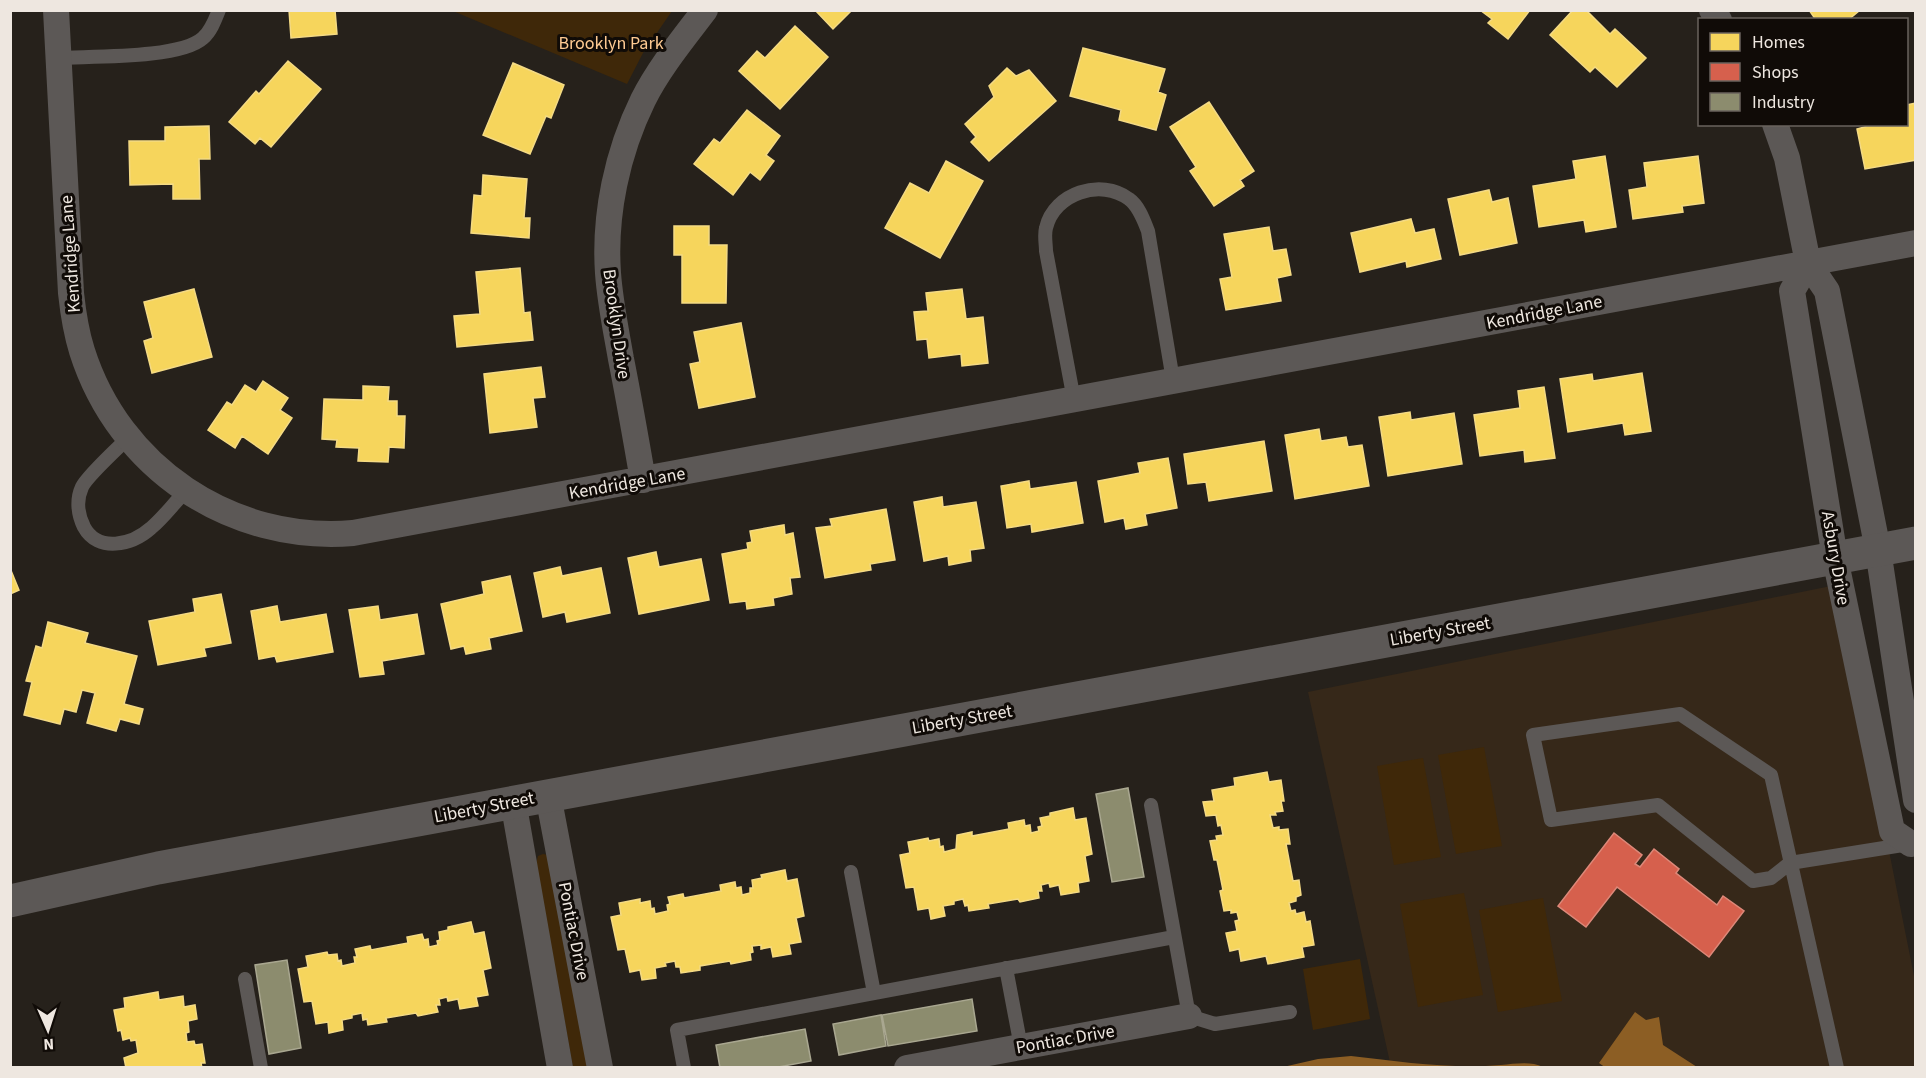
<svg xmlns="http://www.w3.org/2000/svg" width="1926" height="1078" font-family="'Source Sans 3',sans-serif">
  <style>
    .built { fill: #362819 }
    .green { fill: #3f2809 }
    .water { fill: #8c5e24 }
    .homes { fill: #f6d55c; stroke: #f4da84; stroke-width: 1.5 }
    .shops { fill: #d6604d; stroke: #dd8879; stroke-width: 1.5 }
    .industry { fill: #8c8c6e; stroke: #a9a790; stroke-width: 1.5 }
    .lines { fill: none; stroke-linecap: round; stroke-linejoin: round }
    .service { stroke: #5c5856; stroke-width: 14 }
    .minor { stroke: #5c5856; stroke-width: 26 }
    .tertiary { stroke: #5c5856; stroke-width: 33 }
    .labels { text-anchor: middle; stroke-width: 6; stroke-linejoin: round; paint-order: stroke }
    .park-label { font-size: 18px; fill: #feca92; stroke: #100b07 }
    .street-label { font-size: 18px; fill: #eee7e0; stroke: #100b07 }
  </style>
  <rect width="100%" height="100%" fill="#26211b"/>
  <path class="built" d="M1836 585 1915 981V1067H1391L1308 692Z"/>
  <path class="green" d="M453 11H672L643 53 627 84Z
    M1484 747 1502 846 1456 854 1438 755Z
    M1423 758 1441 857 1394 865 1377 766Z
    M543 854 548 855 588 1067H573L536 864 538 856Z
    M1464 893 1483 995 1418 1007 1400 904Z
    M1543 898 1562 1001 1498 1012 1479 910Z
    M1360 959 1370 1019 1313 1030 1303 969Z"/>
  <path class="water" d="M1635 1012 1646 1020 1659 1017 1663 1045 1697 1067 1606 1068 1599 1063Z
    M1351 1056C1402 1062 1451 1069 1501 1065 1515 1064 1531 1061 1543 1067H1283L1318 1059Z"/>
  <path class="homes" d="M289 10H335L337 34 291 38Z
    M815 10H852L833 29Z
    M1480 10H1530L1508 39 1488 23 1492 19Z
    M1573 10H1586L1610 34 1615 29 1646 58 1617 87 1595 67 1590 72 1550 35Z
    M1809 10H1858L1859 11 1848 20H1816Z
    M795 26 828 57 780 109 739 71 757 51 765 58Z
    M1083 48 1165 69 1158 92 1166 95 1156 130 1119 120 1121 110 1070 96Z
    M288 61 321 89 271 147 260 138 255 144 229 122 256 91 259 94Z
    M513 63 564 85 551 118 546 116 530 154 483 135Z
    M1007 68 1016 76 1029 70 1056 101 989 161 971 142 976 137 965 124 994 97 989 86Z
    M1209 102 1254 171 1240 180 1244 186 1214 206 1190 171 1196 167 1170 127Z
    M1916 103V160L1865 169 1857 129 1875 124H1906V105Z
    M747 110 780 136 766 155 774 161 760 180 750 172 733 195 694 164 714 139 720 143Z
    M209 126 210 159H199L200 199H173V184L130 185 129 141H165V127Z
    M1605 156 1616 227 1586 232 1584 220 1539 227 1533 186 1576 179 1573 161Z
    M1698 156 1704 203 1682 206 1683 212 1633 219 1629 190 1647 187 1644 163Z
    M946 161 983 181 940 258 885 228 910 183 929 193Z
    M483 175 527 179 524 218H530L529 238 471 233 474 195 482 196Z
    M1489 190 1492 202 1508 198 1517 243 1460 255 1448 199Z
    M1411 219 1415 233 1434 229 1441 259 1407 267 1406 261 1360 272 1351 233Z
    M674 226H709V245H727L726 303H682V255H674Z
    M1269 227 1273 251 1286 249 1291 275 1277 278 1281 301 1226 310 1220 279 1232 277 1224 234Z
    M520 268 524 313 530 312 533 340 457 347 454 316 480 314 476 272Z
    M194 289 212 357 152 373 144 341 153 338 144 302Z
    M962 289 966 319 983 317 988 363 962 366 961 354 929 358 927 339 917 340 914 312 928 311 926 293Z
    M741 323 755 397 699 408 690 364 700 362 694 332Z
    M541 367 545 397 533 398 537 427 490 433 484 374Z
    M1642 373 1651 431 1625 435 1623 423 1568 432 1560 379 1592 374 1593 381Z
    M263 381 288 398 280 410 292 418 268 454 242 436 235 448 208 430 227 402 232 405 245 385 256 392Z
    M363 386 389 387 388 401H397V416H405L404 448 389 447 388 462 358 461 359 448 336 447 337 440 322 439 324 399 363 400Z
    M1544 387 1555 458 1525 462 1524 450 1480 456 1474 415 1520 408 1518 391Z
    M1410 412 1411 420 1454 413 1462 464 1388 476 1379 417Z
    M1319 429 1321 441 1346 437 1348 447 1362 445 1369 486 1295 499 1285 435Z
    M1264 441 1272 491 1209 501 1206 482 1188 484 1184 454Z
    M1168 458 1177 508 1145 514 1147 525 1126 529 1124 518 1105 522 1098 481 1140 473 1138 463Z
    M1029 481 1030 489 1076 482 1083 523 1032 532 1031 524 1007 528 1001 486Z
    M942 497 943 507 976 502 984 548 970 550 971 561 949 565 948 556 924 561 914 502Z
    M886 509 895 560 870 564 871 570 825 578 816 528 832 526 830 519Z
    M784 525 785 535 793 533 800 577 790 578 792 594 773 598 774 605 747 609 746 601 730 603 722 554 748 549 747 543 752 542 750 531Z
    M656 552 659 567 701 559 709 600 639 614 628 558Z
    M560 567 562 576 601 568 610 613 567 622 565 612 543 617 534 573Z
    M10 568 19 590 10 594Z
    M510 576 522 631 489 638 491 649 466 654 464 646 451 649 441 604 484 594 482 582Z
    M221 594 231 643 204 648 206 656 158 665 149 621 195 612 193 599Z
    M277 606 280 622 326 614 333 652 277 662 275 656 259 659 251 611Z
    M378 606 380 620 417 614 424 654 382 661 384 674 360 677 349 610Z
    M48 622 88 633 85 643 137 656 124 704 143 709 139 724 120 719 116 731 87 723 95 693 82 690 76 712 64 709 60 724 24 715 32 682 26 681 36 646 42 648Z
    M1267 772 1269 782 1281 780 1284 801H1281L1283 811 1275 812 1276 815H1270L1273 828 1279 827V830L1288 829 1290 844H1286L1293 881 1299 880 1301 895 1296 897V901L1289 903 1291 911 1295 910 1296 914 1304 912 1306 922 1310 921 1314 945 1302 947 1304 957 1268 964 1266 956 1241 961 1239 949 1230 951 1226 933 1237 931 1235 921 1239 920 1237 912 1231 913V910L1224 911 1220 891 1223 890 1217 860H1214L1210 841 1217 840 1216 836 1223 835 1221 825 1218 826 1216 815 1206 816 1203 802 1214 801 1212 790 1235 786 1234 778Z
    M1073 808 1075 820 1086 818 1092 854 1085 856 1089 881 1078 883 1079 892 1061 895 1059 885 1050 887 1049 883 1041 885 1042 891H1038L1039 898 1020 902 1018 899 988 904 989 908 969 911 968 905 965 906 963 899 954 901V904L943 906 945 916 931 919 929 908 918 910 914 887 906 888 900 855 910 853 908 842 928 838 929 841 939 839 940 847 943 846 944 852 956 849 957 835 972 832V836L1009 829 1008 823 1024 820 1025 826 1030 825 1031 833 1039 831 1038 827 1042 826 1040 818 1050 816V813Z
    M785 870 787 881 797 879 804 916 796 918 801 942 789 944 791 954 773 957 771 947 761 949V945L752 946 753 952 750 953 751 960 731 964 730 961 700 966V970L681 973 680 967H676L675 961 665 963 666 966 655 968 656 978 642 980 640 970 630 972 625 949 618 950 611 917 621 915 619 903 640 899V903L650 901 651 909 654 908 655 914 668 911 667 905 670 904 668 897 683 894 684 898 721 891 720 885 735 882 736 888 741 887 742 895 750 893V888H753L752 880 762 878 761 875Z
    M471 922 474 934 484 932 491 968 483 970 488 995 476 997 478 1006 460 1009 458 999 448 1001 447 997 439 999 440 1005H436L438 1012 418 1016 416 1013 386 1018 387 1022 368 1025 367 1019 363 1020 362 1013 352 1015V1018L342 1020 343 1030 329 1033 328 1022 316 1024 312 1001 304 1002 298 969 308 967 306 956 327 952 328 955 337 954 338 961 341 960 342 966 355 963 354 957H357L355 949 370 946 371 950 408 943 407 937 422 934 424 940 428 939 429 947 438 945 437 941 440 940 439 932 448 930V927Z
    M158 992 159 1000 183 996 184 1007 195 1005 197 1019 188 1021 189 1032 186 1033 187 1042 194 1041 195 1045 202 1044 205 1063H201L202 1068H126L124 1058 138 1053 136 1040 131 1041 130 1038 123 1040 121 1030 118 1031 114 1010 125 1008 124 998Z"/>
  <path class="shops" d="M1614 833 1642 855 1635 864 1640 867 1654 849 1679 869 1676 873 1717 905 1723 896 1744 911 1709 957 1617 887 1586 927 1558 906Z"/>
  <path class="industry" d="M1128 788 1144 877 1112 882 1096 794Z
    M287 960 301 1048 269 1054 255 965Z
    M972 999 977 1031 888 1046 882 1015Z
    M881 1015 886 1046 839 1055 833 1024Z
    M805 1029 811 1061 773 1068H720L716 1045Z"/>
  <g class="lines">
    <path class="service" d="M58 58C91 56 180 59 203 38 211 31 215 20 219 10
      M1074 400 1046 251C1046 244 1044 235 1046 228 1054 193 1101 178 1129 199 1139 206 1144 221 1148 231L1173 380
      M129 437C119 447 87 476 82 487 76 500 78 515 84 527 98 553 132 545 151 528 164 517 174 503 186 491
      M1151 805 1189 1016 1215 1024 1290 1012
      M851 872 874 993
      M1006 968 1021 1047
      M245 979 261 1068
      M684 1068 677 1030 1174 937
      M1837 1068 1771 775 1680 714 1533 735 1551 820 1658 805 1753 881 1771 878 1790 863 1909 844"/>
    <path class="minor" d="M56 10 71 293C73 312 76 332 82 351 119 468 231 543 353 533L1916 243
      M1712 10 1719 20
      M1775 124 1787 158 1808 263 1827 291 1878 550 1916 800
      M1808 263 1792 291 1835 558 1892 831 1911 844
      M643 480C636 440 629 399 621 359 616 330 610 302 608 273 604 215 617 153 643 100 659 68 683 39 705 10
      M548 795 600 1068
      M513 801 560 1068
      M907 1068 1189 1016"/>
    <path class="tertiary" d="M10 901 158 868 1916 543"/>
  </g>
  <g class="labels">
    <g class="park-label">
      <text x="611" y="49">Brooklyn Park</text>
    </g>
    <g class="street-label">
      <text transform="translate(70 254) rotate(-94)" y="6">Kendridge Lane</text>
      <text transform="translate(1544 312) rotate(-11)" y="6">Kendridge Lane</text>
      <text transform="translate(617 324) rotate(82)" y="6">Brooklyn Drive</text>
      <text transform="translate(627 483) rotate(-10)" y="6">Kendridge Lane</text>
      <text transform="translate(1836 558) rotate(80)" y="6">Asbury Drive</text>
      <text transform="translate(1440 631) rotate(-10)" y="6">Liberty Street</text>
      <text transform="translate(962 719) rotate(-10)" y="6">Liberty Street</text>
      <text transform="translate(484 807) rotate(-11)" y="6">Liberty Street</text>
      <text transform="translate(574 931) rotate(79)" y="6">Pontiac Drive</text>
      <text transform="translate(1065 1039) rotate(-10)" y="6">Pontiac Drive</text>
    </g>
  </g>
  <rect width="1926" height="1078" fill="none" stroke="#eee7e0" stroke-width="24"/>
  <rect x="1698" y="18" width="210" height="108" fill="#100b07" stroke="#69635e" stroke-width="1.5"/>
  <rect x="1710" y="33" width="30" height="18" fill="#f6d55c" stroke="#69635e" stroke-width="1.5"/>
  <text x="1752" y="48" font-size="18" fill="#eee7e0">Homes</text>
  <rect x="1710" y="63" width="30" height="18" fill="#d6604d" stroke="#69635e" stroke-width="1.5"/>
  <text x="1752" y="78" font-size="18" fill="#eee7e0">Shops</text>
  <rect x="1710" y="93" width="30" height="18" fill="#8c8c6e" stroke="#69635e" stroke-width="1.5"/>
  <text x="1752" y="108" font-size="18" fill="#eee7e0">Industry</text>
  <g transform="translate(48 1030) rotate(177)" stroke="#100b07" stroke-width="4.5" paint-order="stroke">
  <path d="M0-4.5L10 22L0 15L-10 22Z" fill="#eee7e0"/>
  <text y="-9" font-size="16" font-weight="bold" text-anchor="middle" fill="#eee7e0">N</text>
  </g>
</svg>
